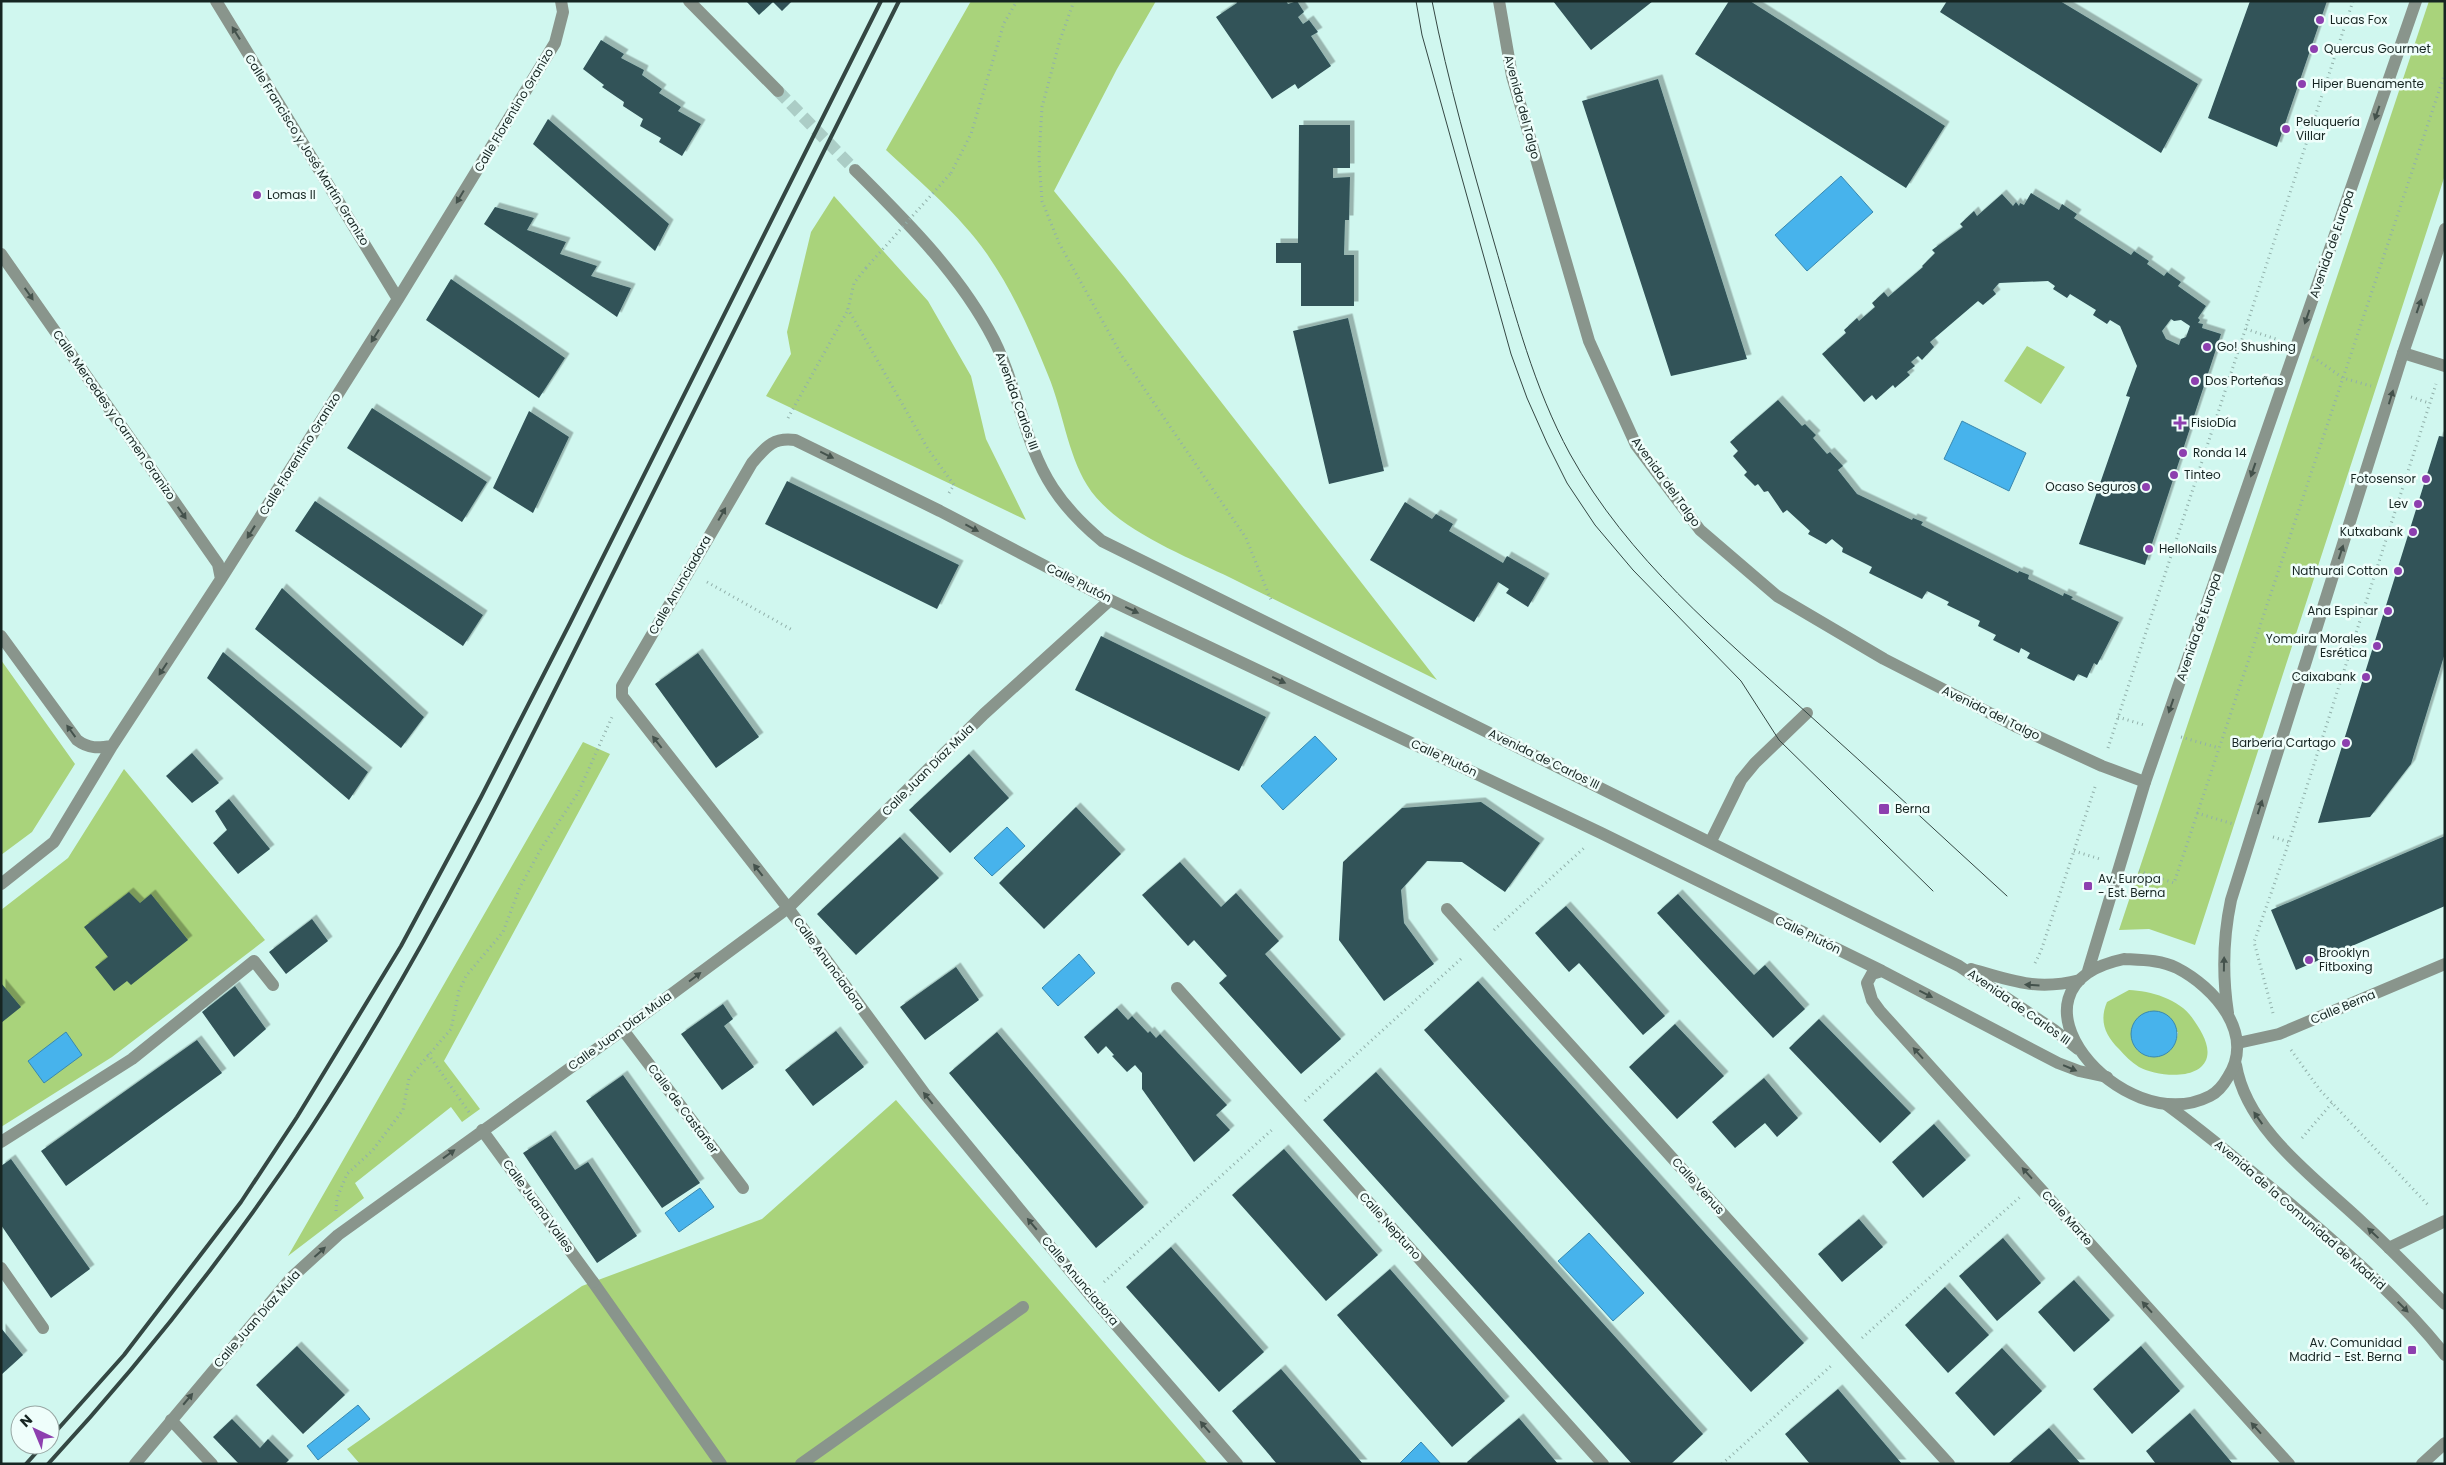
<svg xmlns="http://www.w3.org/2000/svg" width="2446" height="1465" font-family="Poppins,sans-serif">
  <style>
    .green { fill: #a9d37b; fill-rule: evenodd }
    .water { fill: #47b3ec; stroke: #3888af }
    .building { fill: #305358; fill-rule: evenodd; filter: url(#shadow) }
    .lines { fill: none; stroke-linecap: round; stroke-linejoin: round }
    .tertiary-tunnel { stroke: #abcdc6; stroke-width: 12; stroke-dasharray: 12 6; stroke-linecap: butt }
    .path { stroke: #91b0aa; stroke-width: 3; stroke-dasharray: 1 4; stroke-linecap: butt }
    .service { stroke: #89958c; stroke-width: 12 }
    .pedestrian { stroke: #89958c; stroke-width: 12 }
    .minor { stroke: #89958c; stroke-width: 12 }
    .tertiary { stroke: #89958c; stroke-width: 12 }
    .tram { stroke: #344743; stroke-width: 1 }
    .rail { stroke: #344743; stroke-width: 4 }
    .path-bridge { stroke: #91b0aa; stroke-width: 3; stroke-dasharray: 1 4; stroke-linecap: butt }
    .oneway { fill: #44524c }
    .poi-dot { fill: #8d3faf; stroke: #effefb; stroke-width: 2 }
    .labels { text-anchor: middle; stroke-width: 5; stroke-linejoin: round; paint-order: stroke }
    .poi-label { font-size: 12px; fill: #162522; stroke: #effefb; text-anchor: start }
    .street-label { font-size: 12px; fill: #162522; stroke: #effefb }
  </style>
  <defs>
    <filter id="shadow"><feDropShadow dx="4.5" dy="-4.5" stdDeviation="0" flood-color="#0004"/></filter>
  </defs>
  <rect width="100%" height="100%" fill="#d0f7ef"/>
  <path class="green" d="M971 1H1156L1117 69 1054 191 1125 278 1437 680C1368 646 1300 612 1231 578 1186 556 1114 529 1087 485 1067 452 1063 411 1048 375 1030 331 1014 293 987 254 959 214 920 182 886 150Z
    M2429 1H2445V175L2195 945 2149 929 2119 930Z
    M834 196 928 301 971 376 986 439 1026 520 766 396 791 354 787 332 811 232Z
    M2027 346 2065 367 2041 404 2004 381Z
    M1 660 75 764 32 832 1 855Z
    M583 742 610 754 444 1061 480 1109 462 1122 451 1107 355 1183 364 1198 288 1256Z
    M124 769 265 940 112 1057 1 1127V910L68 858Z
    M2129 990C2151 991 2180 999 2193 1019 2200 1029 2210 1044 2207 1057 2201 1082 2155 1076 2139 1067 2131 1062 2125 1056 2119 1049 2105 1035 2099 1021 2107 1002ZM2132 1026 2178 1032C2176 1049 2164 1059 2147 1056L2132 1041Z
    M896 1100 1208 1464H360L347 1449 582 1286 762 1219Z"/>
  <path class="water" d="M1841 176 1873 212 1807 271 1775 235Z
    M1962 421 2026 453 2009 491 1944 459Z
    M1315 736 1337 759 1283 810 1261 786Z
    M1007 827 1025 846 992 876 974 858Z
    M1079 954 1095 973 1058 1006 1042 988Z
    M2131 1034a23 23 0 1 1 46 0a23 23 0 1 1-46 0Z
    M66 1032 82 1055 44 1083 28 1061Z
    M700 1188 714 1207 679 1232 665 1213Z
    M1589 1233 1644 1293 1613 1321 1558 1261Z
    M358 1405 370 1419 318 1460 307 1446Z
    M1421 1442 1441 1464H1399Z"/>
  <path class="building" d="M746 1H792L782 11 773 2 759 15Z
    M1236 1H1286L1288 4 1297 1 1304 12 1298 17 1303 24 1309 20 1318 32 1311 36 1331 66 1298 89 1295 84 1272 99 1216 17 1237 3Z
    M1553 1H1653L1591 50Z
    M1729 1H1750L1945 126 1906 188 1695 54Z
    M1947 1H2060L2198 84 2161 153 1940 12Z
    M2250 1H2327L2277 147 2208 118Z
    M601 40 624 54 621 58 644 70 642 75 662 89 659 93 681 107 678 111 701 124 682 156 659 142 661 138 640 126 643 119 623 106 624 102 602 87 604 85 583 69Z
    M1658 79 1747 359 1671 376 1582 101Z
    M548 119 669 224 655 251 533 144Z
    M1299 125H1350V168H1333V178L1350 177 1349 220H1345L1344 255H1354V306H1301V263H1276V243H1298Z
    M2031 193 2059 210 2062 204 2077 214 2074 218 2131 255 2134 251 2149 261 2147 264 2164 276 2167 272 2181 282 2178 286 2206 306 2198 318 2200 320 2198 323 2203 324 2202 328 2221 334 2145 565 2079 544 2130 397 2126 396 2137 366 2120 326 2110 320 2107 324 2093 315 2096 310 2070 294 2067 298 2053 289 2055 286 2048 281 1999 283 1993 290 1996 294 1983 305 1978 301 1930 342 1934 347 1922 360 1918 356 1911 362 1915 366 1907 372 1910 375 1895 388 1893 385 1876 400 1872 395 1864 402 1822 354 1846 333 1844 330 1857 318 1859 321 1875 307 1872 303 1884 292 1888 297 1923 267 1922 266 1935 253 1932 250 1963 227 1960 224 1974 211 1977 216 2002 194 2013 206 2016 202 2019 206 2020 203 2024 205ZM2171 319 2174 321 2181 320 2190 326 2186 337 2181 339 2179 345 2166 339 2162 331Z
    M495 207 534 218 527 230 566 242 560 254 597 266 591 276 631 288 617 317 484 224Z
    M451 279 565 358 539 398 426 320Z
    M1348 318 1384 471 1329 484 1293 331Z
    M1778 400 1802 426 1805 424 1816 435 1813 438 1827 454 1830 452 1843 466 1838 470 1857 494 1912 520 1913 518 1923 522 1921 525 2018 573 2019 571 2029 575 2028 579 2063 596 2064 593 2073 597 2071 599 2119 622 2097 665 2094 663 2087 678 2078 674 2074 681 2027 658 2030 653 2021 648 2019 653 1993 640 1996 635 1978 626 1980 621 1947 605 1949 602 1927 591 1922 599 1869 573 1872 567 1842 552 1843 548 1832 539 1826 544 1808 534 1810 531 1787 510 1783 513 1768 491 1764 492 1758 484 1755 486 1744 475 1747 472 1733 456 1738 451 1730 442Z
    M372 408 487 482 462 522 347 448Z
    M529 411 569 437 533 513 493 488Z
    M2439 436 2445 437V653L2411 764 2370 817 2318 823Z
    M787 481 959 565 937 609 765 524Z
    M315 501 483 615 463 646 295 531Z
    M1405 502 1432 519 1436 514 1453 524 1449 531 1503 563 1507 556 1545 578 1528 607 1506 593 1509 589 1498 582 1474 622 1370 560Z
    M282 588 424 717 401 748 255 629Z
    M1101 636 1266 717 1239 771 1075 690Z
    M223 652 368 772 349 800 207 678Z
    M698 653 759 737 716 768 655 684Z
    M192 753 219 783 192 803 166 776Z
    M969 754 1009 798 950 853 909 810Z
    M229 799 270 849 238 874 213 843 227 830 215 811Z
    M1481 802 1540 843 1505 892 1462 862 1427 861 1401 890 1404 923 1434 964 1384 1001 1339 940 1343 862 1402 808Z
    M1076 807 1121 854 1044 929 999 883Z
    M2445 836V906L2296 970 2271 910Z
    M900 837 939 878 856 955 817 914Z
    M1180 862 1221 907 1236 893 1279 941 1265 954 1341 1039 1301 1074 1219 983 1227 976 1194 940 1188 946 1142 895Z
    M129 892 140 903 151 894 188 940 131 985 127 981 114 991 95 967 108 957 84 927Z
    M1678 894 1754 975 1765 965 1805 1009 1773 1038 1657 913Z
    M1566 906 1665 1016 1643 1035 1579 963 1569 972 1535 933Z
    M312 919 328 941 286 974 269 952Z
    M956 967 979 1000 925 1040 900 1007Z
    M1478 981 1804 1343 1751 1392 1424 1030Z
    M1 983 21 1007 1 1023Z
    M235 986 266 1029 234 1057 202 1012Z
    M723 1004 733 1019 724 1026 754 1067 722 1090 681 1034Z
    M1117 1008 1128 1020 1132 1016 1148 1033 1150 1031 1156 1038 1160 1034 1227 1105 1216 1115 1230 1130 1194 1162 1142 1089V1073L1135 1065 1127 1072 1112 1056 1114 1055 1106 1046 1098 1054 1084 1037Z
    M1819 1019 1911 1113 1880 1143 1789 1048Z
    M1675 1024 1724 1076 1677 1119 1629 1067Z
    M836 1031 864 1067 813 1106 785 1070Z
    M997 1032 1144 1207 1096 1248 949 1073Z
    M197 1040 222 1073 66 1186 41 1151Z
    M1376 1072 1703 1434 1671 1464H1632L1323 1120Z
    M623 1075 700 1183 662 1208 586 1101Z
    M1764 1078 1798 1118 1777 1137 1765 1123 1735 1148 1712 1122Z
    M1934 1124 1966 1160 1923 1198 1892 1162Z
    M551 1135 575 1170 588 1162 637 1236 597 1263 523 1153Z
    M1284 1149 1378 1255 1326 1301 1232 1195Z
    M11 1159 90 1269 51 1298 1 1225V1166Z
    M1859 1219 1883 1247 1842 1282 1818 1254Z
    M2003 1238 2041 1283 1997 1321 1959 1276Z
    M1171 1247 1264 1352 1219 1392 1126 1287Z
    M1390 1269 1505 1401 1452 1447 1337 1315Z
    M2074 1280 2110 1320 2074 1352 2038 1312Z
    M1945 1287 1989 1335 1948 1373 1905 1325Z
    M1 1328 23 1355 1 1375Z
    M297 1346 345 1395 303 1434 256 1385Z
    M2141 1346 2180 1391 2132 1434 2093 1389Z
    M2002 1348 2042 1391 1994 1436 1955 1393Z
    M1281 1369 1363 1464H1277L1232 1411Z
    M1838 1389 1902 1464H1810L1785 1434Z
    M2190 1413 2233 1464H2156L2146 1451Z
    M1519 1418 1558 1464H1468L1467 1462Z
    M232 1419 260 1448 268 1439 289 1460 285 1464H239L213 1437Z
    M2049 1428 2081 1464H2008Z"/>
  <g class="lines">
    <path class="tertiary-tunnel" d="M778 91 855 170"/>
    <path class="path" d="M1074 1 1060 40 1042 107 1039 158 1042 201 1059 243 1122 356 1246 538 1271 600
      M951 173 971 134 1004 23 1017 1
      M866 268 854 283 848 309 928 449 954 485 949 493
      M2246 329 2276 339
      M2313 357 2343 378 2371 386
      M2411 397 2429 403
      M788 418 848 310
      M707 582 794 631
      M2118 717 2144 725
      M2181 737 2219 748
      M2108 748 2353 1
      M2197 813 2233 824
      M2273 837 2289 842
      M2074 851 2100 859
      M2139 871 2174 883 2445 73
      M1494 930 1584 848
      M2035 963 2041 951 2096 784
      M2273 1013 2254 942 2289 842 2436 384
      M2291 1050 2320 1090 2429 1206
      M428 1054 471 1115
      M1305 1101 1463 957
      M2302 1138 2332 1103
      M336 1211 337 1198 347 1174 373 1150 403 1110 409 1078 451 1029 459 991 466 976 503 932 520 887 542 847 578 793 612 717
      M1104 1282 1274 1128
      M1862 1338 2020 1197
      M1722 1464 1832 1365"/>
    <path class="service" d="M1711 841 1741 780 1755 763 1807 713
      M1 1142 132 1059 254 961 273 985
      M2389 1248 2445 1221
      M593 1282 721 1464
      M171 1420 212 1464
      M801 1464 1023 1307"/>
    <path class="pedestrian" d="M2238 1043 2279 1034 2445 964"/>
    <path class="minor" d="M216 1 398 299
      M1499 1 1512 76 1589 341 1636 445 1700 530 1777 596 1884 659 2015 726 2102 766 2145 782
      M1 254 218 564 221 579
      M2403 353 2445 366
      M1 636 77 740C89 749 98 748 112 746
      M1 884 54 842 112 746 221 579 398 299 555 43 563 12 561 1
      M1447 909 1949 1464
      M1882 971 1872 974 1867 983 1872 1000 1880 1011 2289 1464
      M1177 988 1603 1464
      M623 1030 743 1188
      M2236 1065C2247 1131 2317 1179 2363 1223 2391 1249 2418 1277 2445 1304
      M2167 1105C2211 1137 2252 1172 2294 1207 2347 1253 2401 1299 2445 1355
      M482 1130 593 1282
      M1 1268 43 1328
      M135 1464 291 1278 338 1235 623 1030 788 908 984 714 1110 600
      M1237 1464 1090 1295 925 1094 788 908 622 696V686L752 463C766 447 773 437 795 440L940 511 1110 600 1601 833 1882 971 2058 1063 2079 1071 2107 1077
      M2422 1464 2445 1443"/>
    <path class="tertiary" d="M689 1 778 91
      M855 170C907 222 960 274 994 340 1018 387 1024 444 1053 488 1066 508 1084 526 1102 541L1959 966 2054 1030 2078 1049
      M2124 959C2142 960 2161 960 2177 968 2214 987 2256 1034 2228 1077 2224 1084 2218 1092 2210 1096 2122 1141 1990 987 2124 959Z
      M1971 969C2012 981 2037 991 2080 980
      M2088 971 2145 782 2416 1
      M2228 1013C2222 974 2223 938 2231 900L2403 353 2445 229"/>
    <path class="tram" d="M1416 1 1422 35 1511 354 1527 398 1547 443 1567 483 1595 525 1633 570 1741 681 1779 740 1933 891
      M1432 1C1448 82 1471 162 1494 242 1515 314 1534 388 1570 454 1628 559 1720 634 1807 713 1874 773 1940 835 2007 896"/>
    <path class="rail" d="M50 1438 124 1355 241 1202 297 1117 401 946 481 797 570 623 881 1
      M26 1464 43 1445
      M48 1464C145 1359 232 1247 311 1128 432 943 530 741 628 543 718 362 809 182 899 1"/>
    <path class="path-bridge" d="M866 268 951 173"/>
  </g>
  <defs><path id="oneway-solid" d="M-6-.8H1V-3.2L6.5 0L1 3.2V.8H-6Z" transform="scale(1.25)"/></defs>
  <g class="oneway">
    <use href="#oneway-solid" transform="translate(236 33) rotate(-122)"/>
    <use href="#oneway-solid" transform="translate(2377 113) rotate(109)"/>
    <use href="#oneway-solid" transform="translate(460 197) rotate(121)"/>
    <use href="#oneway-solid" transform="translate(29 294) rotate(55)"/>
    <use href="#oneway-solid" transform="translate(2419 306) rotate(-71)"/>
    <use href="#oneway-solid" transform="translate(2307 317) rotate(109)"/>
    <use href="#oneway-solid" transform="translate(375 336) rotate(122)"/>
    <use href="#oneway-solid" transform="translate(2391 397) rotate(-73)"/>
    <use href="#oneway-solid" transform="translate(827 455) rotate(26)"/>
    <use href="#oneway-solid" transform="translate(2253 470) rotate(109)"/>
    <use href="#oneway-solid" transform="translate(182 513) rotate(55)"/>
    <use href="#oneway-solid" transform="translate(722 514) rotate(-60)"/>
    <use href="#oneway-solid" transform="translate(972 528) rotate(28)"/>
    <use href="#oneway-solid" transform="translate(251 532) rotate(122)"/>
    <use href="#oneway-solid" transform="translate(2341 552) rotate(-72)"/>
    <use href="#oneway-solid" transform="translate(1132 610) rotate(25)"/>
    <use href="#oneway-solid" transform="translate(163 669) rotate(123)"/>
    <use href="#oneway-solid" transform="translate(1279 680) rotate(25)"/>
    <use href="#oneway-solid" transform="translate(2171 706) rotate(109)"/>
    <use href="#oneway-solid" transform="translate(71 731) rotate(-126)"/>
    <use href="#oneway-solid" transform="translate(657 742) rotate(-128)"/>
    <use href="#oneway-solid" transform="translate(2260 807) rotate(-72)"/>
    <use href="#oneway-solid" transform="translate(758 870) rotate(-128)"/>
    <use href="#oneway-solid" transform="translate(2224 964) rotate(-89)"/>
    <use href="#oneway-solid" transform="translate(695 977) rotate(-37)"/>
    <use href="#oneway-solid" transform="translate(2032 985) rotate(-177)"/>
    <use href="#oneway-solid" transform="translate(1926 994) rotate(27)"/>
    <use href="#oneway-solid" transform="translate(1918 1053) rotate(-132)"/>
    <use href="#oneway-solid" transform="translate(2070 1068) rotate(23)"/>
    <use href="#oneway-solid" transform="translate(928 1098) rotate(-129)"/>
    <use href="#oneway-solid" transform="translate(2258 1118) rotate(-125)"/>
    <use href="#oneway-solid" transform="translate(449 1154) rotate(-36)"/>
    <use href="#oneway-solid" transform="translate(2027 1173) rotate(-132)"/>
    <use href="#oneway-solid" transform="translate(1032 1224) rotate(-130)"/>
    <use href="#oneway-solid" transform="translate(2373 1233) rotate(-137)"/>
    <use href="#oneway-solid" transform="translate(320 1252) rotate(-42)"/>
    <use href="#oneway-solid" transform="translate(2147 1307) rotate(-132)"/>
    <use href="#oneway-solid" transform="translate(2403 1307) rotate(45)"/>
    <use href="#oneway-solid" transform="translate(188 1399) rotate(-50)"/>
    <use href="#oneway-solid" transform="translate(1205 1427) rotate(-131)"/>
    <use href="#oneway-solid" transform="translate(2256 1428) rotate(-132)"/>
  </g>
  <g class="poi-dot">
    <circle cx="2320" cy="20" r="5"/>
    <circle cx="2314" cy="49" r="5"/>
    <circle cx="2302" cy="84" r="5"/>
    <circle cx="2286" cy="129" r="5"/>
    <circle cx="257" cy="195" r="5"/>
    <circle cx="2207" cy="347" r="5"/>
    <circle cx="2195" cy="381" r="5"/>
    <path d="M2177.5 415.5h5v5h5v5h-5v5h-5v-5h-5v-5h5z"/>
    <circle cx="2183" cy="453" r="5"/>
    <circle cx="2174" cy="475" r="5"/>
    <circle cx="2426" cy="479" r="5"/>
    <circle cx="2146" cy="487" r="5"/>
    <circle cx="2418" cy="504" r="5"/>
    <circle cx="2413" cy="532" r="5"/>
    <circle cx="2149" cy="549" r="5"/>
    <circle cx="2398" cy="571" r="5"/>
    <circle cx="2388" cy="611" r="5"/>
    <circle cx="2377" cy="646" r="5"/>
    <circle cx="2366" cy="677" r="5"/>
    <circle cx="2346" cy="743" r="5"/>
    <rect x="1878" y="803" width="12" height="12" rx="2.5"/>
    <rect x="2083" y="881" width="10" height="10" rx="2.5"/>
    <circle cx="2309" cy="960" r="5"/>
    <rect x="2407" y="1345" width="10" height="10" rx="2.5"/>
  </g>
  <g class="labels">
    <g class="poi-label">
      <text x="2330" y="24">Lucas Fox</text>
      <text x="2324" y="53">Quercus Gourmet</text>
      <text x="2312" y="88">Hiper Buenamente</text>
      <text x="2296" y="126">Peluquería<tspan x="2296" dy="14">Villar</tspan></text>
      <text x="267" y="199">Lomas II</text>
      <text x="2217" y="351">Go! Shushing</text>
      <text x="2205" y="385">Dos Porteñas</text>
      <text x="2191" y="427">FisioDía</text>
      <text x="2193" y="457">Ronda 14</text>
      <text x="2184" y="479">Tinteo</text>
      <text x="2416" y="483" text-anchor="end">Fotosensor</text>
      <text x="2136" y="491" text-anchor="end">Ocaso Seguros</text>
      <text x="2408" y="508" text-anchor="end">Lev</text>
      <text x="2403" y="536" text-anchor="end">Kutxabank</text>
      <text x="2159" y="553">HelloNails</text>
      <text x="2388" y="575" text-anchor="end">Nathurai Cotton</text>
      <text x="2378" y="615" text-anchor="end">Ana Espinar</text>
      <text x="2367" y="643" text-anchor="end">Yomaira Morales<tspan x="2367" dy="14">Esrética</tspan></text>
      <text x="2356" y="681" text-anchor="end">Caixabank</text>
      <text x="2336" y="747" text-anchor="end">Barbería Cartago</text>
      <text x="1895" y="813">Berna</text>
      <text x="2098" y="883">Av. Europa<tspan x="2098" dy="14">- Est. Berna</tspan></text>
      <text x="2319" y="957">Brooklyn<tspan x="2319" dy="14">Fitboxing</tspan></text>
      <text x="2402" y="1347" text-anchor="end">Av. Comunidad<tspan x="2402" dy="14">Madrid - Est. Berna</tspan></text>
    </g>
    <g class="street-label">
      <text transform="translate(1522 107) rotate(75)" y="4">Avenida del Talgo</text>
      <text transform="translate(514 110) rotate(-59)" y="4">Calle Florentino Granizo</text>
      <text transform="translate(307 150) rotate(58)" y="4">Calle Francisco y José Martín Granizo</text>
      <text transform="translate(2332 244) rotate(-71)" y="4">Avenida de Europa</text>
      <text transform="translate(1017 401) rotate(70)" y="4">Avenida Carlos III</text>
      <text transform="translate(114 415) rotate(55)" y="4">Calle Mercedes y Carmen Granizo</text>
      <text transform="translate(300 454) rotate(-58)" y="4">Calle Florentino Granizo</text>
      <text transform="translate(1666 482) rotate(54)" y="4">Avenida del Talgo</text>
      <text transform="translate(1079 583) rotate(27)" y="4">Calle Plutón</text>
      <text transform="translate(680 585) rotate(-60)" y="4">Calle Anunciadora</text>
      <text transform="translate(2199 627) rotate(-71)" y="4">Avenida de Europa</text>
      <text transform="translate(1991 713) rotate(26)" y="4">Avenida del Talgo</text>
      <text transform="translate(1444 758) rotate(25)" y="4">Calle Plutón</text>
      <text transform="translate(1544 759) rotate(26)" y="4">Avenida de Carlos III</text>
      <text transform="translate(928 770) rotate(-45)" y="4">Calle Juan Díaz Mula</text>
      <text transform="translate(1808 935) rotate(26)" y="4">Calle Plutón</text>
      <text transform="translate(829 964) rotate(54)" y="4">Calle Anunciadora</text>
      <text transform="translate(2019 1007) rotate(35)" y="4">Avenida de Carlos III</text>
      <text transform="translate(2343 1007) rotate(-23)" y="4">Calle Berna</text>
      <text transform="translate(620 1031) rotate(-36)" y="4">Calle Juan Díaz Mula</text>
      <text transform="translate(683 1109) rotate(53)" y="4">Calle de Castañer</text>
      <text transform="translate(1698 1186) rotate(48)" y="4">Calle Venus</text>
      <text transform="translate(538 1206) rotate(54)" y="4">Calle Juana Valles</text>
      <text transform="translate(2300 1215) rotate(41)" y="4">Avenida de la Comunidad de Madrid</text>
      <text transform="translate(2067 1218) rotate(48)" y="4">Calle Marte</text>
      <text transform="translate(1390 1226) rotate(48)" y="4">Calle Neptuno</text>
      <text transform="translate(1080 1281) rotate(50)" y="4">Calle Anunciadora</text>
      <text transform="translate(257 1319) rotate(-49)" y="4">Calle Juan Díaz Mula</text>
    </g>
  </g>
  <rect width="2446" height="1465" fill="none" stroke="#162522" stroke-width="5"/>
  <g transform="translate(35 1430) rotate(316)"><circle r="24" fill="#effefb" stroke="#98a7a4"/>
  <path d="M0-4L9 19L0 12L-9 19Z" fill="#8d3faf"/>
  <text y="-8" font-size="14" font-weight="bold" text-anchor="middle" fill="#162522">N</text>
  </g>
</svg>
